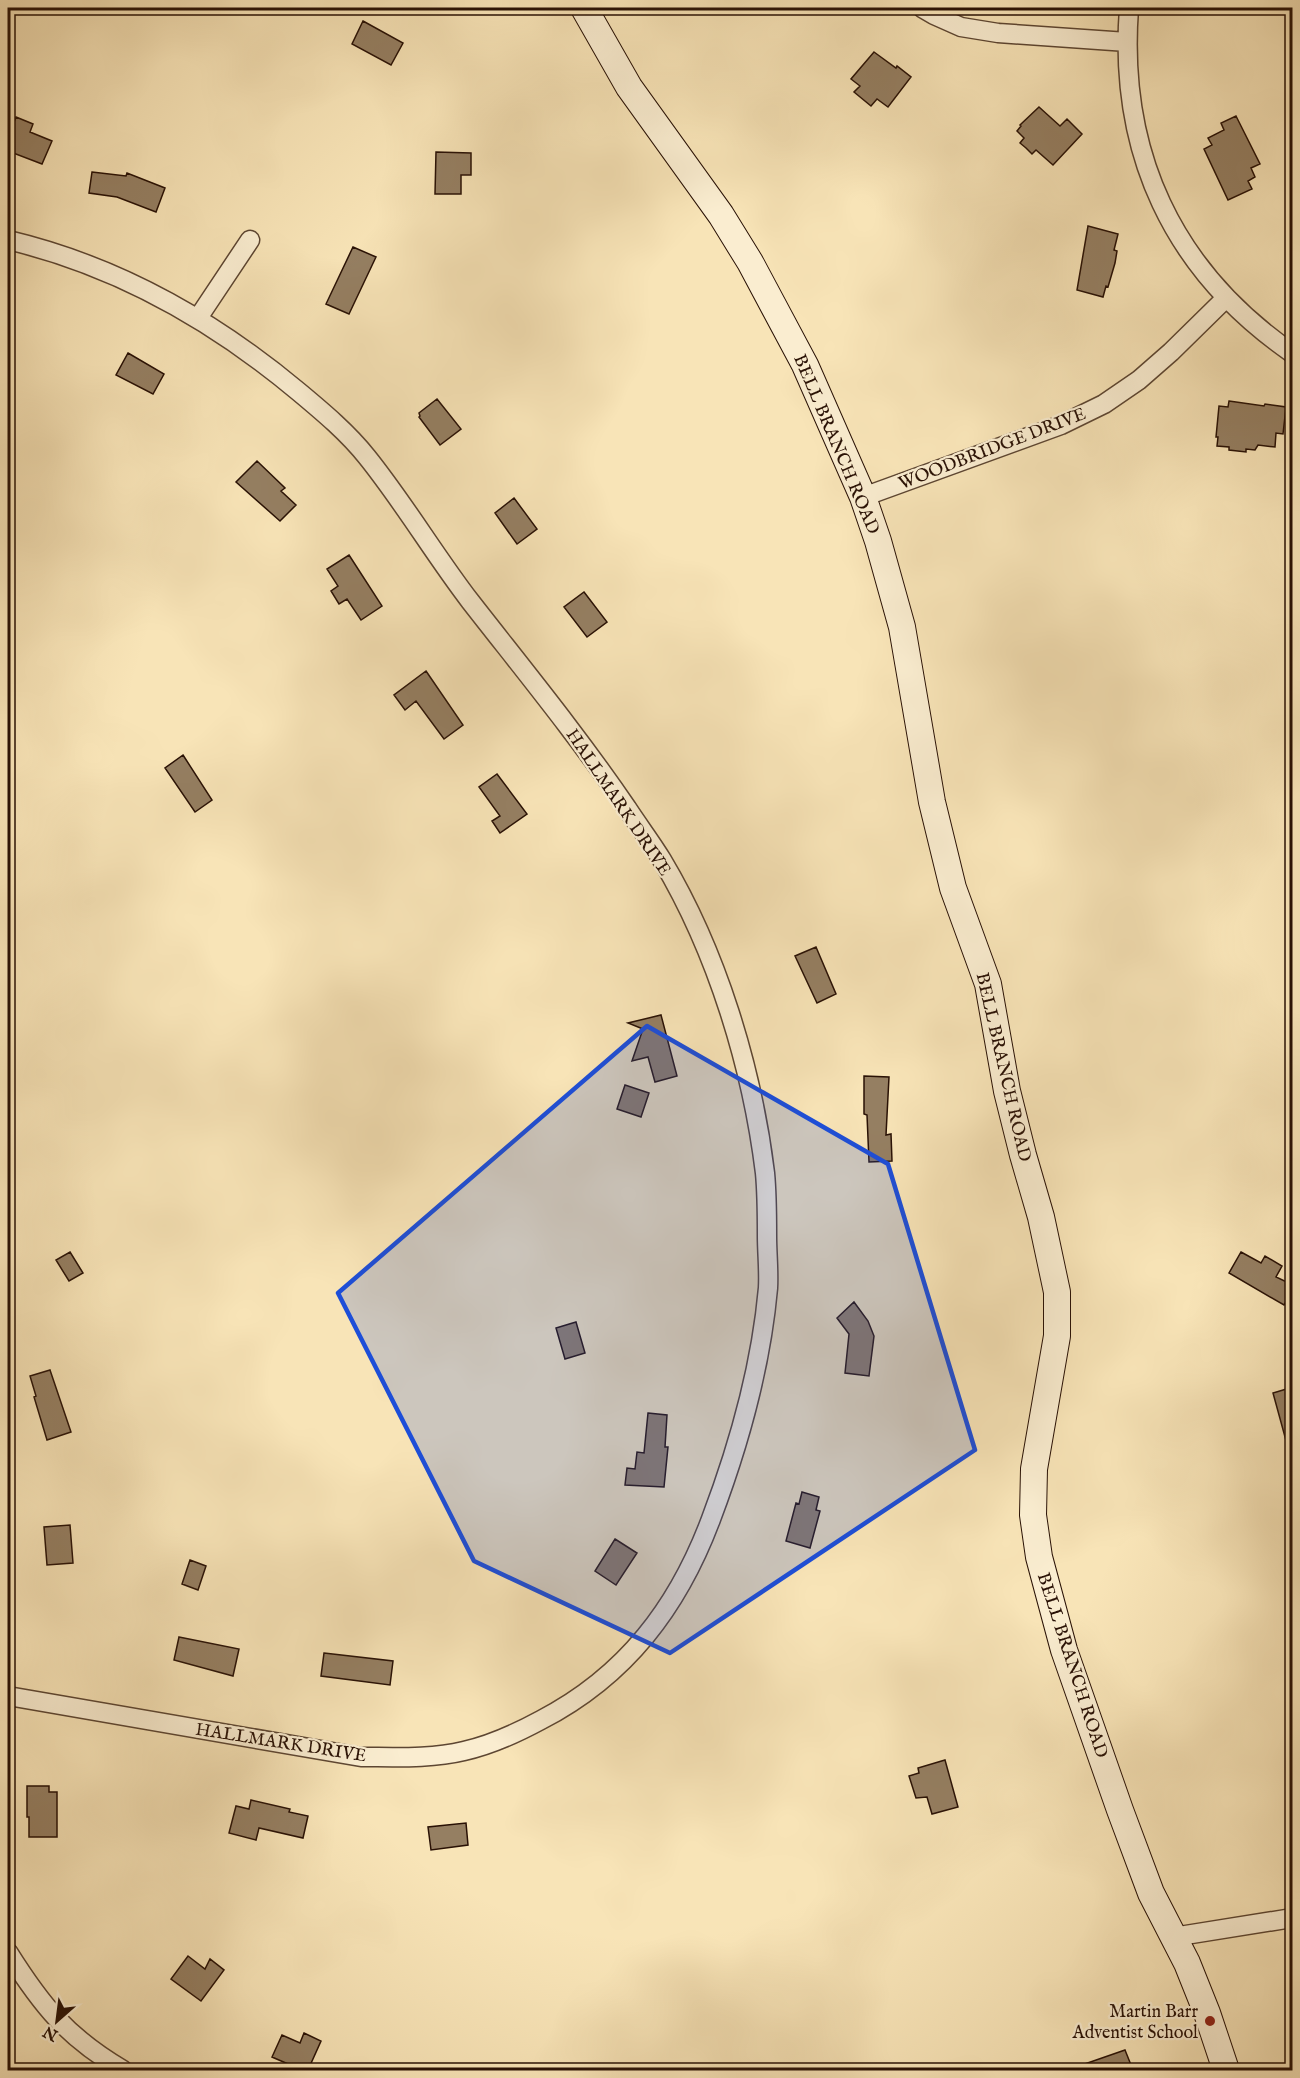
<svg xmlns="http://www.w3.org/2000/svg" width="1300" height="2078" font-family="'IM FELL English',serif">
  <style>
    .building { fill: #957f62; stroke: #291105; stroke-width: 1.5 }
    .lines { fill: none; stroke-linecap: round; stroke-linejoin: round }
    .street-casing { stroke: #5d4632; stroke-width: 21 }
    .secondary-casing { stroke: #291105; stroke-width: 28 }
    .street { stroke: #faedd0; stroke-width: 18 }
    .secondary { stroke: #faedd0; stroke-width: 26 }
    .marked { fill: #1d4ed8; fill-opacity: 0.2; stroke: #1d4ed8; stroke-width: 4.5; stroke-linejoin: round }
    .poi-dot { fill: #8f2418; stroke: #faedd0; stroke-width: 2 }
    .labels { text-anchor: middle; stroke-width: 4.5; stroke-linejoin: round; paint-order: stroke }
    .street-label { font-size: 18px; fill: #291105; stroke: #faedd0 }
    .poi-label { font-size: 18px; fill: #291105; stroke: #faedd0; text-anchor: end }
  </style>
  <rect width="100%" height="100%" fill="#f8e4b7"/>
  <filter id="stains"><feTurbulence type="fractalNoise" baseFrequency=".00333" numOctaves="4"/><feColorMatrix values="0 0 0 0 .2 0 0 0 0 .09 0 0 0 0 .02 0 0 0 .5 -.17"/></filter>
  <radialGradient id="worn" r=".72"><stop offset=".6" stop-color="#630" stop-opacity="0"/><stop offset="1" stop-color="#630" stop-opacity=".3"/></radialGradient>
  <path class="building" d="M363 21 403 43 391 65 352 44Z
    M874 52 896 68 897 66 911 77 888 107 877 99 871 106 854 92 860 86 851 79Z
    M1039 107 1060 126 1067 119 1082 134 1053 165 1036 150 1032 154 1026 148 1020 143 1024 138 1017 131 1021 126 1020 125Z
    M1236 116 1260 164 1251 168 1255 177 1248 181 1252 189 1228 200 1204 149 1212 145 1208 138 1224 130 1221 123Z
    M16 117 33 124 30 132 52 141 42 164 8 151V123L13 125Z
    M436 152 471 153V175H461V194H435Z
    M92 172 126 176 127 173 165 188 156 212 117 197 89 193Z
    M1088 226 1118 234 1114 250 1117 251 1115 263 1108 287 1106 286 1103 297 1077 290Z
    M353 247 376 257 349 314 326 304Z
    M128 353 164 374 153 394 116 375Z
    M437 399 461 429 440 445 419 417 420 416 419 413Z
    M1229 401 1264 406 1265 404 1286 407 1283 434 1276 433 1275 447 1258 445 1255 450 1246 449V452L1229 450V447L1217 446 1218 437H1216L1219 406 1228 407Z
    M257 461 285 488 281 491 296 505 280 521 236 482Z
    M514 498 537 529 517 544 495 513Z
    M349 555 382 606 361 620 347 599 339 604 331 591 338 586 327 569Z
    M584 592 607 622 587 637 564 607Z
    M426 671 463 725 444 739 416 701 405 710 394 695Z
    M183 755 212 800 195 812 165 768Z
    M497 774 527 814 500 833 492 821 500 816 479 787Z
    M816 947 836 994 817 1003 795 956Z
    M661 1015 677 1076 655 1082 648 1057 632 1061 643 1029 628 1023Z
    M864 1076 889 1077 886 1135 891 1134 892 1161 869 1162 867 1115 864 1114Z
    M625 1085 649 1093 641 1117 617 1109Z
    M70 1252 83 1273 69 1281 56 1260Z
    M1241 1252 1261 1263 1265 1256 1282 1266 1276 1277 1293 1285V1290L1284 1305 1229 1273Z
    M854 1302 868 1321 874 1336 869 1376 845 1373 849 1334 837 1318Z
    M576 1322 585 1353 565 1359 556 1328Z
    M50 1370 71 1432 47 1440 34 1397 36 1396 30 1376Z
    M1293 1387V1447L1288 1448 1273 1393Z
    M648 1413 667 1415 665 1447H668L664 1487 625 1485 627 1468 635 1469 637 1452 644 1453Z
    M802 1492 819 1497 816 1510 820 1511 810 1548 786 1541 796 1503 799 1504Z
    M70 1525 73 1563 47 1565 44 1527Z
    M615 1539 637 1553 616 1585 595 1571Z
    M190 1560 206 1566 198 1590 182 1584Z
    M179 1637 239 1649 233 1676 174 1660Z
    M324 1653 393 1661 390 1685 321 1676Z
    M945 1760 958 1807 932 1814 927 1797 916 1798 909 1776 919 1773 918 1768Z
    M27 1786H49V1792H57V1837H29V1817H27Z
    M251 1800 290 1809 289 1812 308 1816 303 1838 259 1828 256 1840 229 1833 236 1806 249 1809Z
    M466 1823 468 1845 431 1850 428 1827Z
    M188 1956 205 1969 210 1959 224 1970 201 2001 171 1979Z
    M304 2033 321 2041 308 2070H302L272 2057 282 2035 300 2043Z
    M1125 2050 1133 2070H1073V2068Z"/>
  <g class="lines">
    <defs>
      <path id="street" d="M922 8 934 15 961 27 998 33 1127 42
        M1129 8C1118 152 1172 270 1292 353
        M8 240C118 266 213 320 299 392 323 412 348 433 367 457 404 503 434 554 470 601 523 669 578 736 627 808 638 825 651 842 662 860 717 952 752 1067 765 1173 767 1194 767 1215 767 1236 767 1253 769 1271 768 1288 761 1367 739 1445 711 1519 678 1607 626 1676 541 1720 517 1733 491 1745 464 1751 431 1759 394 1757 361 1757L8 1696
        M198 318 250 240
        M863 497 1061 425 1104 404 1139 380 1171 352 1226 298
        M1173 1937 1292 1918
        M8 1952C42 2006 67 2037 123 2070"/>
      <path id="secondary" d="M584 8 629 87 721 215 750 262 805 365 863 497 878 541 902 627 932 802 953 888 988 984 1007 1091 1023 1155 1041 1217 1057 1292V1336L1034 1469 1033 1515 1039 1557 1064 1650 1120 1810 1151 1893 1187 1963 1207 2013 1226 2070"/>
    </defs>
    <use href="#street" class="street-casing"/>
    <use href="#secondary" class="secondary-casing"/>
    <use href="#street" class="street"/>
    <use href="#secondary" class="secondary"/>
  </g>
  <path class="marked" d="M647 1026 888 1164 975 1450 670 1653 474 1561 338 1293Z"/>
  <circle class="poi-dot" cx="1210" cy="2021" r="6"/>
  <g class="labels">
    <g class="street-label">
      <text transform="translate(837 444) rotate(67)" y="6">BELL BRANCH ROAD</text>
      <text transform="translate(992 448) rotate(-21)" y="6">WOODBRIDGE DRIVE</text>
      <text transform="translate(619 802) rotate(56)" y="6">HALLMARK DRIVE</text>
      <text transform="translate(1004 1067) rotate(77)" y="6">BELL BRANCH ROAD</text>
      <text transform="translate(1073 1665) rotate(72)" y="6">BELL BRANCH ROAD</text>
      <text transform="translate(281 1742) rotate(9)" y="6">HALLMARK DRIVE</text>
    </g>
    <g class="poi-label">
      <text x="1198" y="2017">Martin Barr<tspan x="1198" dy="21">Adventist School</tspan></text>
    </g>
  </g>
  <rect width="1300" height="2078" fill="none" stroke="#f8e4b7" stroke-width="30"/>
  <rect x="9" y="9" width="1282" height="2060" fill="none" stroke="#291105" stroke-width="3"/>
  <rect x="15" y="15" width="1270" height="2048" fill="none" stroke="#291105" stroke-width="1.5"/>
  <g transform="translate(57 2021) rotate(208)" stroke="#faedd0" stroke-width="4.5" paint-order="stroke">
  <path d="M0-4.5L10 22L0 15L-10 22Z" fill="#291105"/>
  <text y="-9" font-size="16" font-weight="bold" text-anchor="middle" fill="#291105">N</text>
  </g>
  <rect width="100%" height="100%" filter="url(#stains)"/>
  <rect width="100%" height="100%" fill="url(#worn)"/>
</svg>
